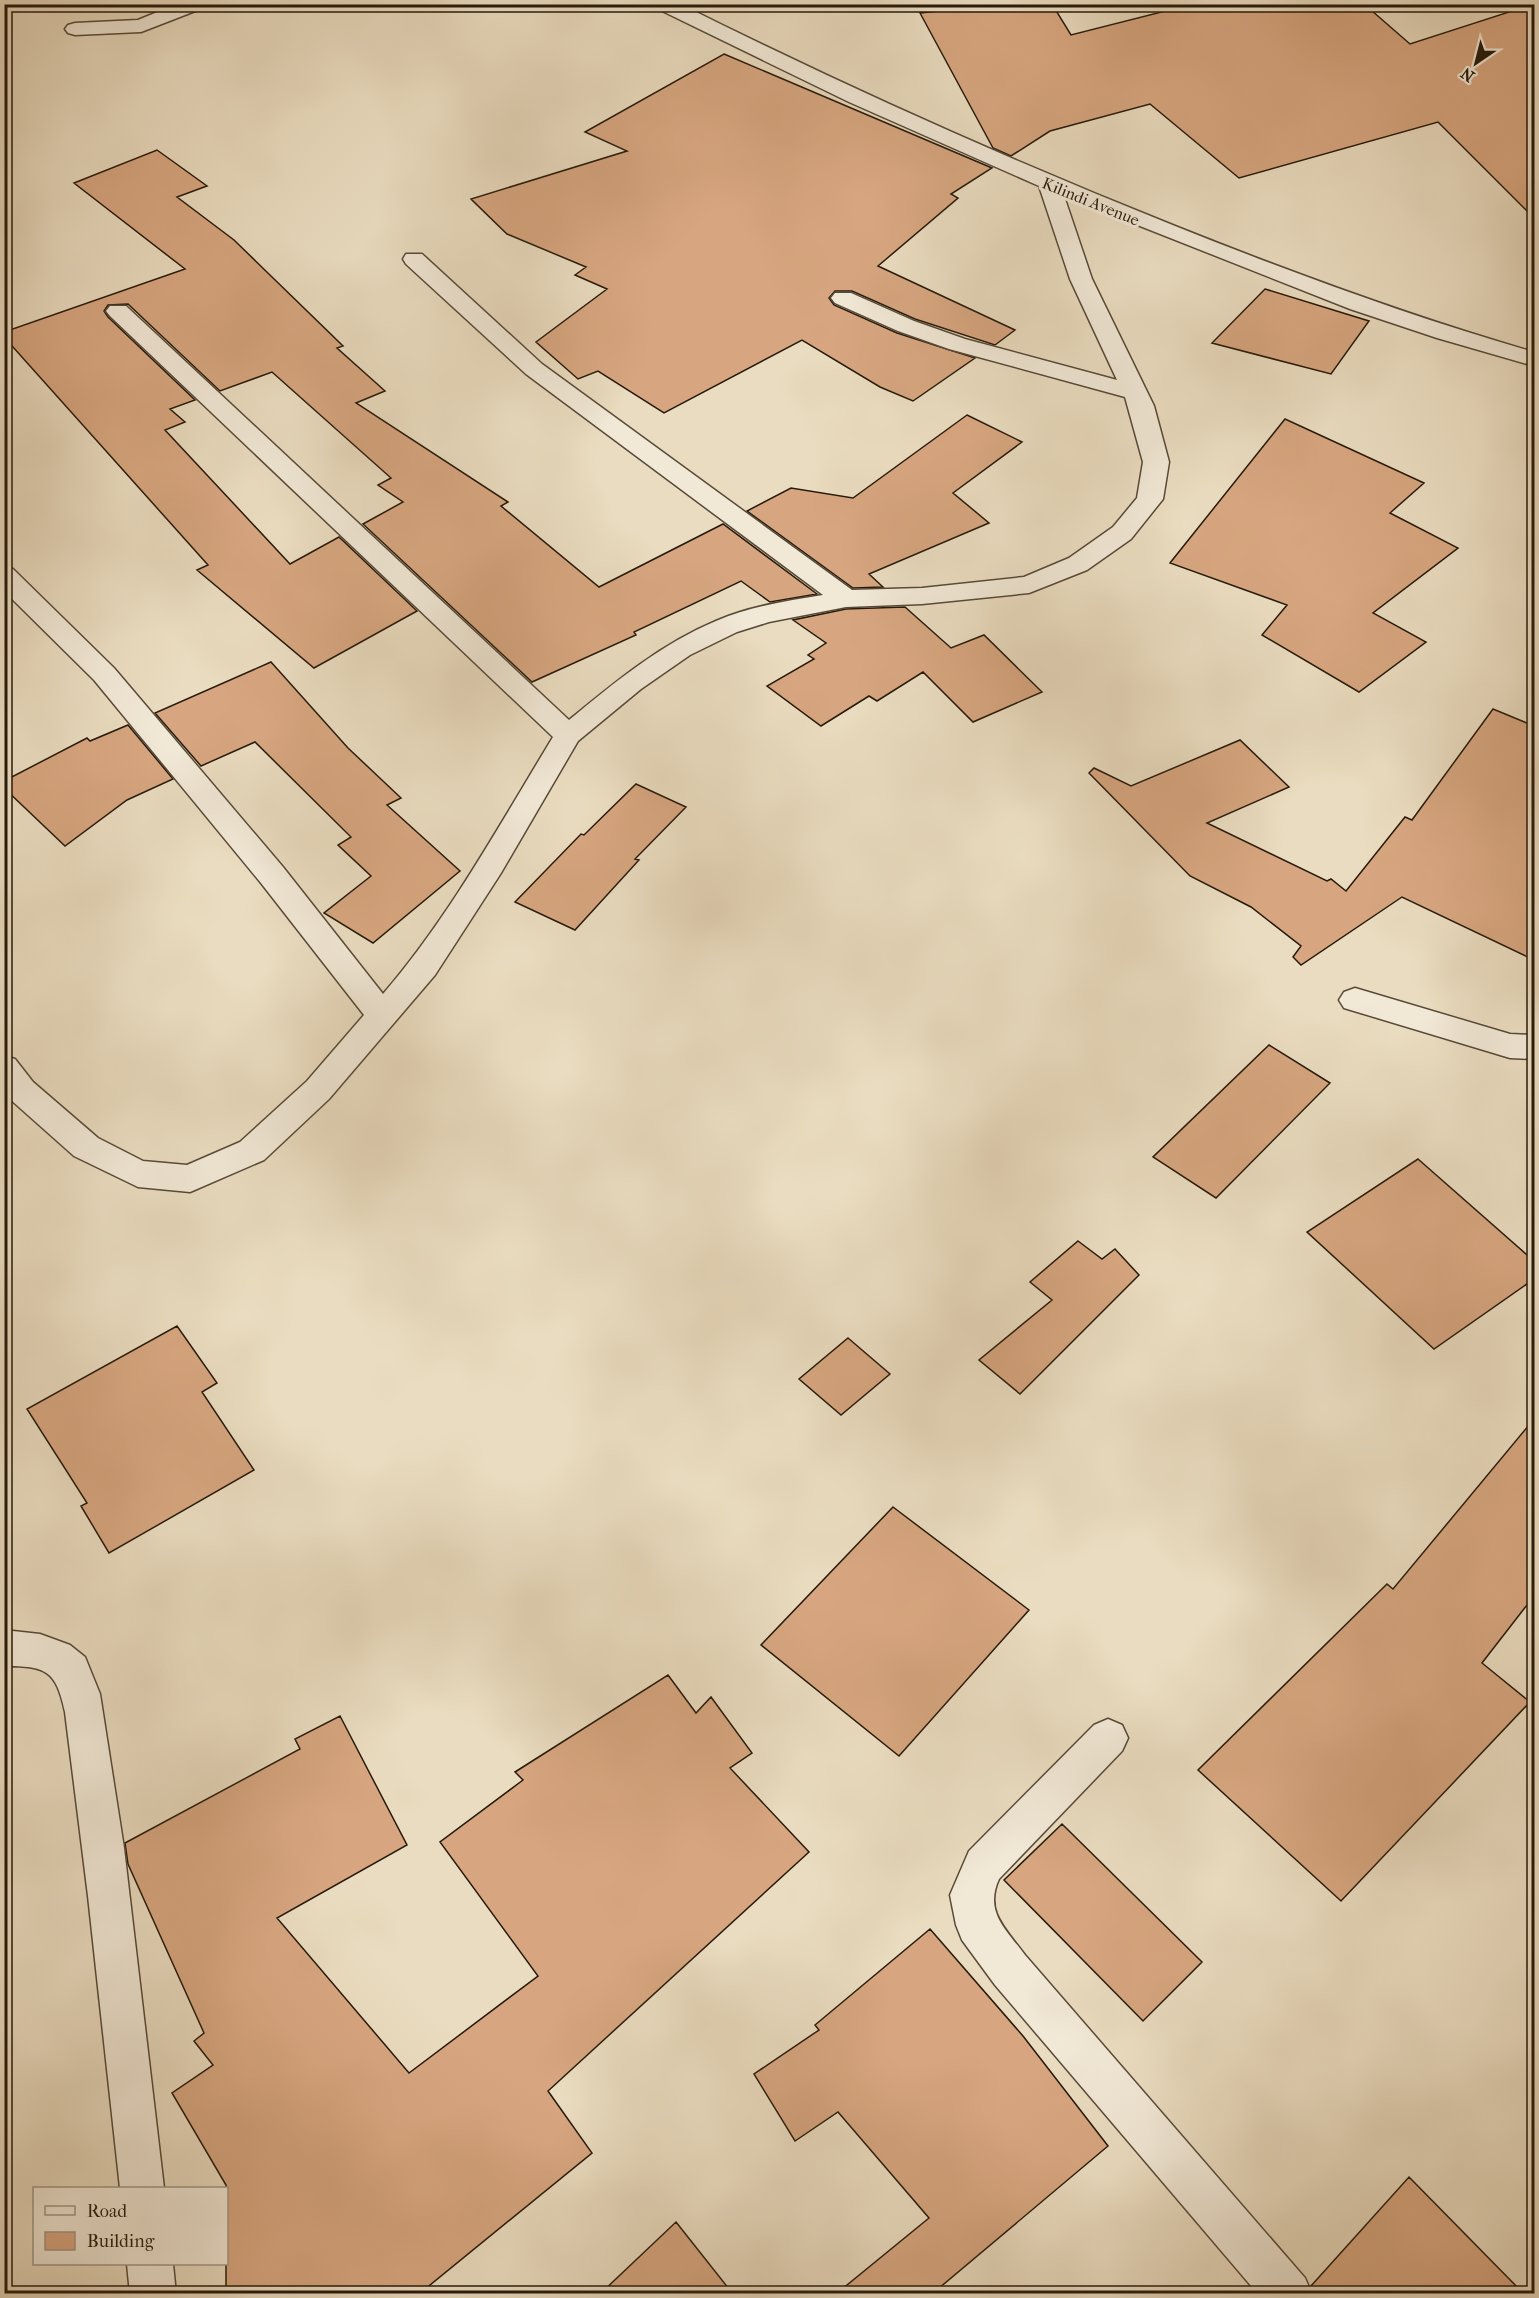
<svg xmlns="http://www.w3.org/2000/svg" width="1539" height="2298" font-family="'IM FELL French Canon',serif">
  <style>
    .building { fill: #d7a680; stroke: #261a0b; stroke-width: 1.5 }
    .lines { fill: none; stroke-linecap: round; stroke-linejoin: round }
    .minor-casing { stroke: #574a38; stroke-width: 3 }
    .minor { fill: #f1e8d6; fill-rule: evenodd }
    .labels { text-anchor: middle; stroke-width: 6; stroke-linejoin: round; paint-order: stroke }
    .far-street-label { font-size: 16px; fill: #261a0b; stroke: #f1e8d6 }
  </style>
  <rect width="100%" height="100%" fill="#eadcc0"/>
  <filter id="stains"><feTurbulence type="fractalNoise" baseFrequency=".00333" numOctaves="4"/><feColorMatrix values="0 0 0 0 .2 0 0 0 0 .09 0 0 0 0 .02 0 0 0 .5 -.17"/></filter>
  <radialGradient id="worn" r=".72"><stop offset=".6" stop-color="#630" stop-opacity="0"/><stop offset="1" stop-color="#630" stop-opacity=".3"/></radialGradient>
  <path class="building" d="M1003 4H1052L1071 35 1193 4H1364L1410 44 1534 4V218L1438 122 1239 178 1150 104 1050 131 1011 156 993 148 920 13Z
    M724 54 992 168 951 194 958 198 878 266 1015 330 995 345 915 319 852 291H835L829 298 834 305 897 333 975 358 913 401 880 387 802 340 664 413 598 371 578 379 536 342 607 289 575 275 586 267 507 234 471 199 627 151 585 132Z
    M157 150 207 186 177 197 234 240 343 346 337 348 385 391 356 403 508 502 501 506 599 587 723 524 817 594 770 602 741 581 634 632 636 635 532 682 363 524 403 502 378 485 391 478 272 372 220 391 128 304 108 305 104 311 108 317 195 400 170 409 185 422 165 430 290 564 339 537 417 611 314 668 197 570 208 565 4 337V332L185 269 74 183Z
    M1265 289 1369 321 1331 374 1212 343Z
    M967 415 1022 442 953 493 989 523 869 574 883 587 853 588 747 511 791 488 853 498Z
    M1285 419 1424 483 1390 513 1458 548 1373 613 1426 642 1359 692 1262 635 1287 605 1170 563Z
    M905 607 951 648 984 635 1042 692 973 722 923 672 877 701 869 696 821 726 767 686 814 659 808 655 826 643 793 620 846 609Z
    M271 662 348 748 401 798 387 805 460 871 373 943 324 913 371 876 338 845 351 837 255 742 201 766 155 713Z
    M1493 709 1534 726V960L1402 897 1301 965 1293 957 1301 946 1251 907 1190 876 1089 773 1094 768 1131 786 1240 740 1289 787 1207 823 1327 881 1331 879 1346 891 1405 817 1412 820Z
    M128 725 173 779 127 800 65 846 4 788V781L87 738 90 741Z
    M636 784 686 807 635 859 639 860 575 930 515 902 581 834 584 835Z
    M1269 1045 1330 1083 1216 1198 1153 1157Z
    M1418 1159 1534 1261V1279L1434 1349 1307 1232Z
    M1078 1241 1102 1259 1115 1249 1139 1275 1020 1394 979 1360 1052 1300 1030 1282Z
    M177 1326 217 1383 202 1392 254 1470 109 1553 81 1506 87 1503 27 1409Z
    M848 1338 890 1374 841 1415 799 1379Z
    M1534 1419V1596L1482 1663 1530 1702 1341 1901 1198 1770 1387 1584 1393 1589Z
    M893 1507 1029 1610 899 1756 761 1645Z
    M668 1675 696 1713 711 1697 752 1753 730 1768 809 1852 548 2091 592 2153 419 2294H226V2185L172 2093 213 2065 194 2041 204 2033 128 1864 125 1843 300 1749 295 1739 340 1716 407 1845 277 1918 409 2073 538 1976 440 1842 523 1780 515 1772Z
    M1062 1824 1202 1962 1143 2021 1004 1880Z
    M930 1929 1023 2036 1108 2146 932 2294H836L929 2218 838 2112 795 2141 754 2074 819 2030 815 2025Z
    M1409 2177 1524 2294H1314L1311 2286Z
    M676 2222 733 2294H600Z"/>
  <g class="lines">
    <defs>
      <path id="minor" d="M177 4H206L203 8 141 32 75 35 68 33 65 29 68 25 75 23 138 20Z
        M653 4H680C842 85 1007 159 1175 226 1293 273 1412 317 1534 352V366L1437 338 1350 309 1064 196 1092 279 1154 406 1169 462 1163 499 1131 539 1087 570 1029 593 922 604 846 607 769 622 737 632 690 655 641 689 578 741 501 873 435 975 329 1099 264 1160 190 1192 138 1187 74 1156 11 1100 4 1092V1056L15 1059 33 1082 98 1138 143 1161 187 1165 240 1142 307 1081 364 1015 261 883 94 680 4 591V567L13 569 114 668 283 867 383 994C450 916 500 824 553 737L110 316 106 311 110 306H126L569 720C615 682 661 644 716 621 750 606 787 601 823 595L526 374 406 264 403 259 406 254H422L542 364 852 590 922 588 1024 577 1069 558 1113 527 1137 498 1143 462 1125 397 949 349 898 331 835 303 831 298 835 293H851L914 321 965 339 1117 380 1070 279 1039 186 849 102 656 8Z
        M1355 988 1510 1034 1534 1035V1059L1510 1058 1344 1008 1339 1000 1344 992Z
        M4 1630 40 1634 70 1645 85 1657 100 1694 124 1848 164 2188H120L88 1896 65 1712C56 1670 46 1666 4 1666Z
        M1108 1719 1122 1725 1128 1738 1122 1751 999 1879C984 1912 1006 1929 1025 1955L1305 2278 1312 2294H1258L995 1985 962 1940 956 1925 950 1895 969 1851 1094 1725Z
        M127 2264H173L176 2294H130Z"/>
    </defs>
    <use href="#minor" class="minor-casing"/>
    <use href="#minor" class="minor"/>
  </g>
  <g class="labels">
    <g class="far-street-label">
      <text transform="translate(1091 201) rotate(22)" y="6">Kilindi Avenue</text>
    </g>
  </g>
  <rect width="1539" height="2298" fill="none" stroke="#eadcc0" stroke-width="24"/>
  <rect x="6" y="6" width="1527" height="2286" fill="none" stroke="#261a0b" stroke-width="3"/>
  <rect x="12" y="12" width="1515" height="2274" fill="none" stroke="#261a0b" stroke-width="1.5"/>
  <rect x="33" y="2187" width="195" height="78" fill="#f1e8d6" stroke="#a09685" stroke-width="1.5"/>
  <rect x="45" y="2206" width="30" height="9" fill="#f1e8d6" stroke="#a09685" stroke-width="1.5"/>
  <text x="87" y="2217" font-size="18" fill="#261a0b">Road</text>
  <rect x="45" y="2232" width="30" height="18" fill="#d7a680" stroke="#a09685" stroke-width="1.5"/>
  <text x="87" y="2247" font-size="18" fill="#261a0b">Building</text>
  <g transform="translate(1476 63) rotate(215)" stroke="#f1e8d6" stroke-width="4.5" paint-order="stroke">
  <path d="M0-4.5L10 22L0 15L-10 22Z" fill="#261a0b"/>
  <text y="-9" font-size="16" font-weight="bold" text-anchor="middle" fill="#261a0b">N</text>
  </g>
  <rect width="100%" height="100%" filter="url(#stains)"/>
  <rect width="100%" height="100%" fill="url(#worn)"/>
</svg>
